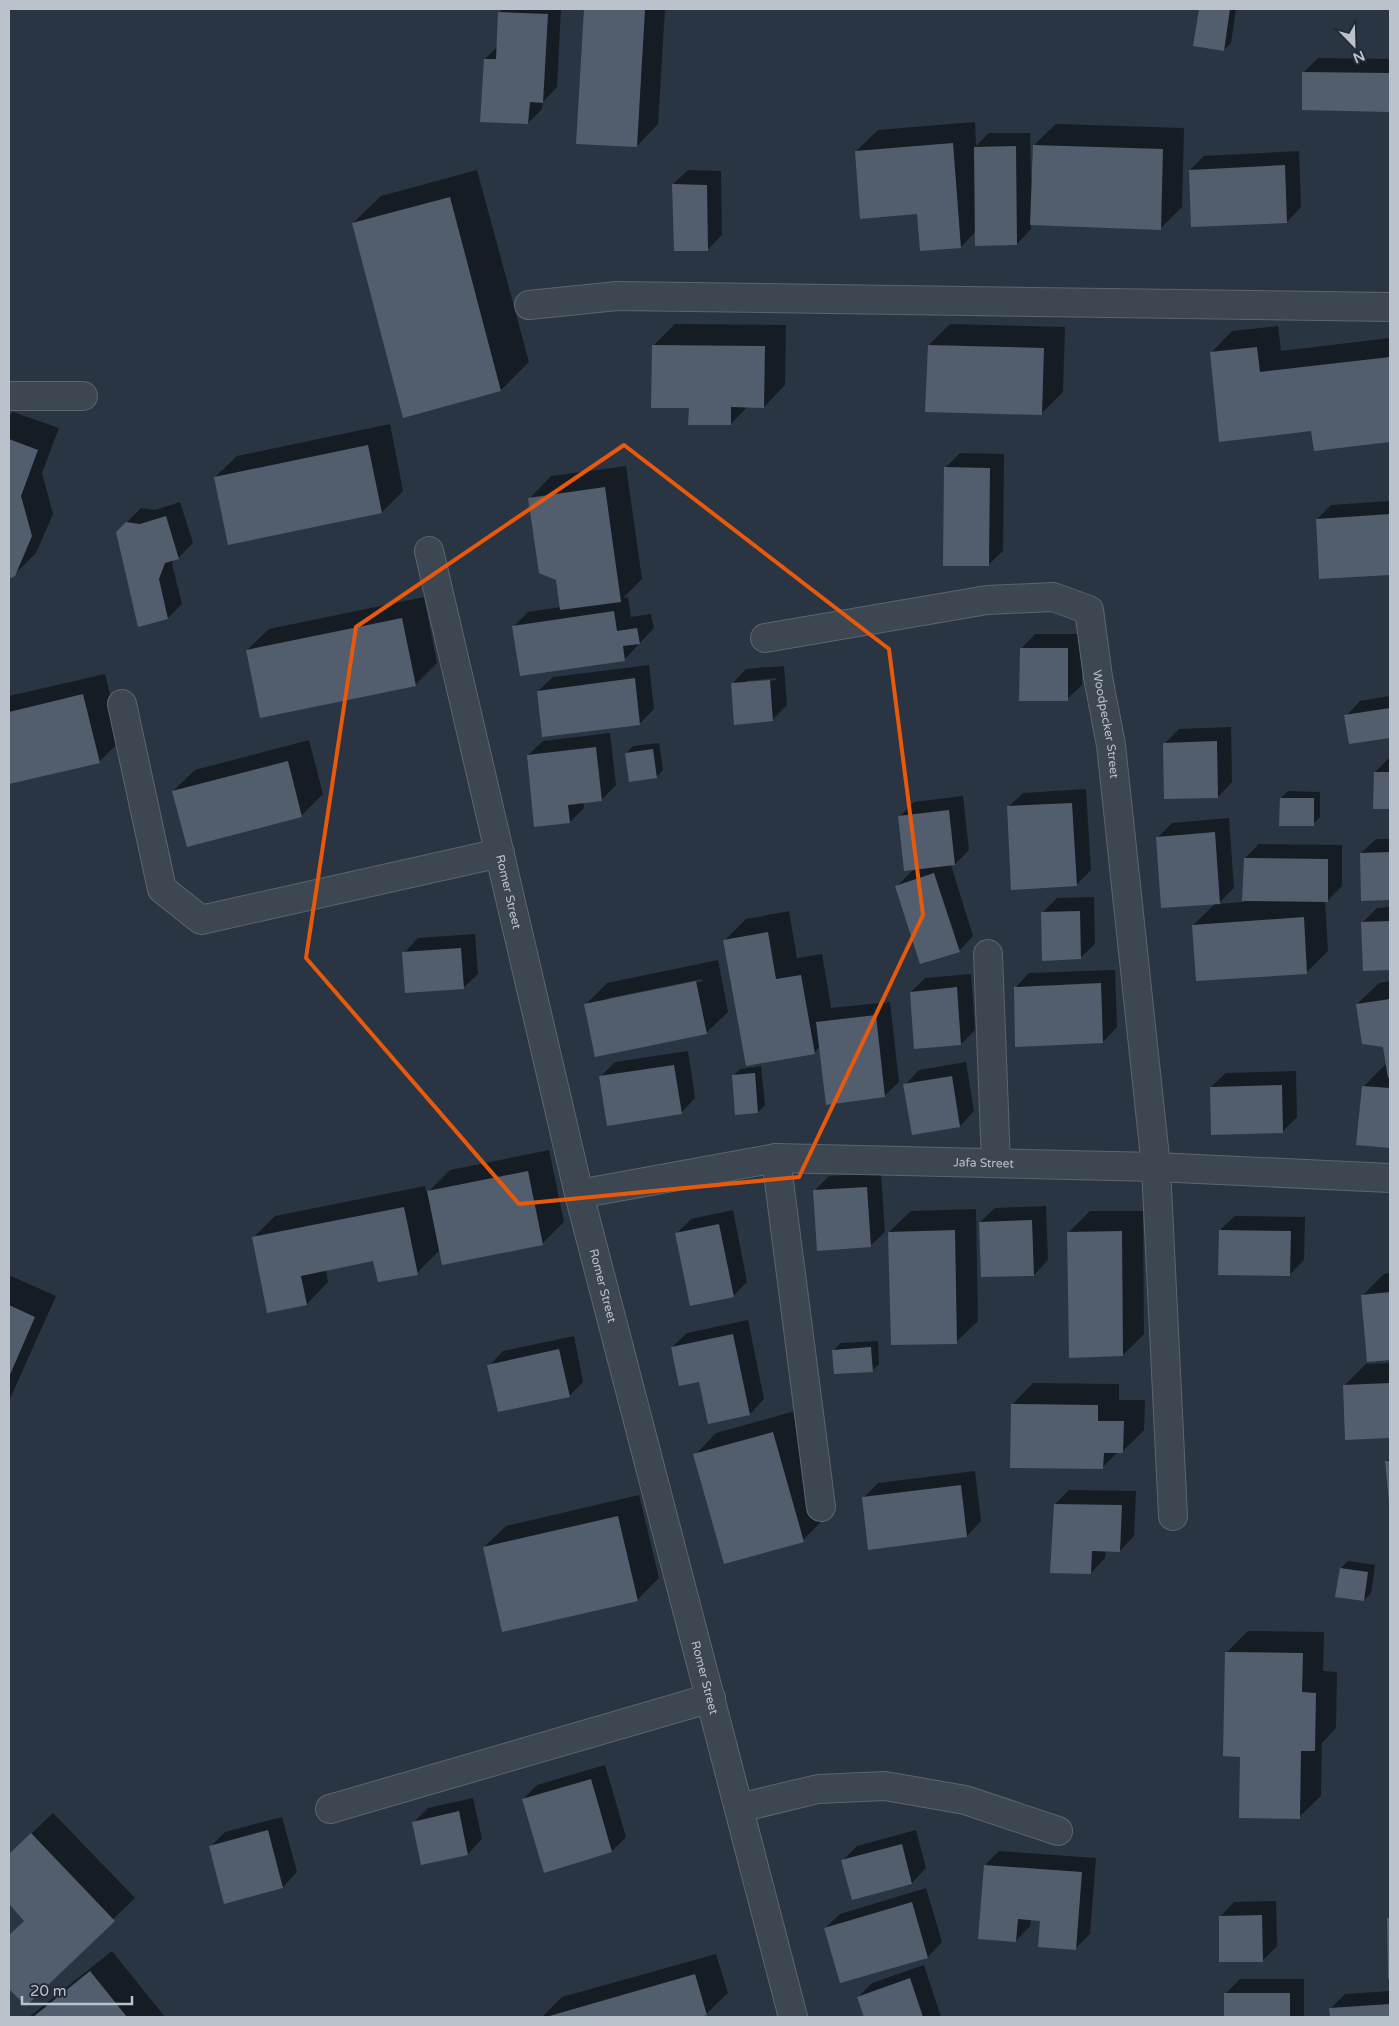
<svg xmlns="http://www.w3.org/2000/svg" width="1399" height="2026" font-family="'Varela Round',sans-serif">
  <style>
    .shadow { fill: #0007; fill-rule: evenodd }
    .building { fill: #525e6d }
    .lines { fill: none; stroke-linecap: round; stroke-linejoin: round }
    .minor-casing { stroke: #5b6570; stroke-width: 30 }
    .minor { stroke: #3d4752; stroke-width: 28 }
    .marked { fill: none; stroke: #e8590c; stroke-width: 4; stroke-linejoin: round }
    .labels { text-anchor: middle; stroke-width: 4; stroke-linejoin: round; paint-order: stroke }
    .street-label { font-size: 12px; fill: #bac2cc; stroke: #222c38 }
  </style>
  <rect width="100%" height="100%" fill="#293543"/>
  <path class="shadow" d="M503 9H561L557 87 543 102 542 109 528 123 485 59 498 46 499 13Z
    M585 9H665L658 124 637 146 577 143Z
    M1200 9H1236L1231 43 1224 50 1195 45Z
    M1318 58 1390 59V111L1303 109 1304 72Z
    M975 122 976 146 989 133H1030L1031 179H1033L1034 145 1056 124 1184 128 1182 207 1160 229 1031 224V229L1017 244 976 231 961 247 918 213 856 151 878 130Z
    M1299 151 1301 207 1287 222 1190 170 1204 156Z
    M477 170 529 362 501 390 353 223 381 196Z
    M688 170 721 171 722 235 707 250 673 184Z
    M675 324 786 325 785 385 764 407 748 406 731 424 690 406 653 346Z
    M950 324 1065 327 1063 392 1041 414 929 345Z
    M1278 326 1281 351 1390 338V440L1315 449 1313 429 1211 353 1232 331Z
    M13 412 59 428 42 473 53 514 36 553 14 575 9 578V416Z
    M390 424 403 491 382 512 215 477 237 456Z
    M960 453 1004 454 1003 551 988 565 945 468Z
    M626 466 642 579 623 598 628 597 631 617 651 614 654 628 624 660 514 626 528 612 561 607 557 580 530 498 551 476Z
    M1390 501V573L1320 578 1317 519 1331 505Z
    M180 502 193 543 179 557 174 559 172 564 182 604 168 618 117 532 141 508 155 510Z
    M424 597 437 663 415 685 247 650 269 629Z
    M1035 634H1082V685L1067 699 1021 649Z
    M649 665 654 709 639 724 538 691 553 677Z
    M784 666 787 705 772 720 732 684 746 669ZM776 678V680L746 683V681Z
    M105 674 121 740 99 762 9 783V696Z
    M1390 696V736L1350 743 1346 716 1360 701Z
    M1231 727 1232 782 1218 797 1165 743 1179 729Z
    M610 733 616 785 601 800 583 802 584 808 570 822 528 755 543 741Z
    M309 740 323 794 301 816 173 791 195 770Z
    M659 743 663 770 656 777 626 753 633 746Z
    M1389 758 1390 808H1374L1375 772Z
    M1086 789 1091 870 1076 885 1008 807 1023 793Z
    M1288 791 1320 792V817L1313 824 1281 798Z
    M963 796 969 850 955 864 951 865 973 936 959 951 897 886 914 869 899 817 914 802Z
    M1229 818 1234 888 1218 904 1244 902 1245 858 1259 844 1342 845V886L1327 901H1325L1328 951 1307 972 1193 925 1216 903 1158 837 1172 823Z
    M1376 839H1390V899L1362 900 1361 853Z
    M1094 897 1095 944 1080 958 1042 913 1057 898Z
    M1390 907V969L1364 970 1363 922 1377 908Z
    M789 911 797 958 822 954 831 1008 890 1002 899 1082 884 1096 820 1046 814 1053 725 940 746 919Z
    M475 934 478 974 463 988 404 953 418 938Z
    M718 960 728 1012 706 1033 586 1004 607 983ZM702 979 703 981 609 1000V998Z
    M1115 970 1117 1027 1103 1042 1015 988 1029 973Z
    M971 974 975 1030 961 1044 911 992 925 978Z
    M1390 981V1147L1358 1144 1364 1086 1385 1065H1387L1384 1046 1357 1004 1379 983Z
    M688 1051 695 1098 681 1113 600 1077 615 1062Z
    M966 1062 974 1111 960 1126 913 1134 905 1085 919 1070Z
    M761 1066 765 1105 758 1112 733 1076 740 1069Z
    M1296 1071 1297 1117 1283 1131 1211 1087 1226 1073Z
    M549 1150 564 1222 542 1244 440 1250 417 1273 374 1260 326 1270 328 1282 307 1304 253 1238 275 1216 425 1186 427 1193 450 1170Z
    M881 1173 885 1232 870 1246 815 1190 829 1176Z
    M1046 1206 1048 1260 1034 1275 982 1276 980 1222 995 1208Z
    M976 1209 978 1321 956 1342 889 1232 911 1211Z
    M733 1210 747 1282 733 1296 677 1233 691 1219Z
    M1090 1211H1143L1144 1334 1123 1355 1068 1233Z
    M1235 1216 1305 1217 1304 1260 1289 1275 1220 1230Z
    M1390 1273V1358L1368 1360 1362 1296 1384 1274Z
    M11 1276 56 1296 9 1401V1278Z
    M748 1320 764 1399 750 1414 709 1422 700 1381 672 1347 687 1333Z
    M574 1336 583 1382 569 1396 489 1366 503 1351Z
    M878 1341 879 1364 872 1371 834 1350 841 1343Z
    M1390 1363V1437L1346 1439 1344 1386 1366 1364Z
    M1033 1383 1119 1384V1400H1145L1144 1430 1123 1451H1119L1103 1467 1012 1405Z
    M795 1411 824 1519 803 1540 695 1455 716 1433Z
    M1390 1458V1502L1386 1462Z
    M975 1471 981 1521 967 1536 864 1497 878 1483Z
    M1069 1490 1136 1491 1134 1536 1120 1551 1106 1550 1105 1558 1091 1573 1055 1504Z
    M639 1495 659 1578 637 1600 484 1547 506 1526Z
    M1348 1561 1375 1565 1371 1593 1364 1600 1341 1568Z
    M1248 1631 1324 1632 1323 1671 1337 1672 1336 1728 1322 1743 1321 1796 1299 1817 1241 1756 1226 1653Z
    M605 1765 626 1837 612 1851 523 1799 537 1785Z
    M473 1798 482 1839 468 1854 414 1822 428 1808Z
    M53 1813 135 1898 26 2004 9 1987V1936L26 1920 9 1903V1855Z
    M282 1817 297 1872 283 1887 211 1846 225 1832Z
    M916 1830 926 1868 912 1883 842 1861 857 1846Z
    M999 1851 1096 1858 1090 1934 1075 1949 1042 1920 1031 1919 1030 1926 1016 1941 985 1865Z
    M926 1888 942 1942 928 1957 841 1982 825 1928 840 1914Z
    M1276 1901 1277 1946 1263 1960 1220 1917 1234 1902Z
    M1390 1917V1978L1388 1919Z
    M112 1951 165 2017H29Z
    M716 1954 728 1993 706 2014 696 2017H542L562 1997Z
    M924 1965 941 2017H865L858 1997 872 1983Z
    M1240 1979H1304V2017H1226L1225 1994Z
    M1390 1991V2017H1331L1330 2009 1345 1994Z"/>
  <path class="building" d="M584 9 645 10 637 147 576 144Z
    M1199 9H1230L1224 51 1193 46Z
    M498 12 548 14 543 103 530 102 528 124 480 122 484 59H496Z
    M1302 72 1390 73V112L1302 110Z
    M953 143 961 248 920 251 917 214 860 219 855 151Z
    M1033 145 1163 149 1161 230 1030 225Z
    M1016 146 1017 245 975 246 974 147Z
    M1285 165 1287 223 1191 227 1189 170Z
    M672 184 707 185 708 251H674Z
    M450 197 501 391 403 418 352 223Z
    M652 345 765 346 764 408 731 407V425H688L689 408H651Z
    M928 345 1044 348 1042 415 925 412Z
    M1257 347 1260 372 1390 357V442L1314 451 1311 431 1219 442 1210 352Z
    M9 439 38 450 21 496 32 536 15 576 9 579Z
    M368 445 382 513 228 545 214 477Z
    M944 467 990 468 989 566H943Z
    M605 487 621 602 560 610 556 580 539 573 528 498Z
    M1390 514V575L1319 579 1316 519Z
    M166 516 179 559 165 563 159 579 168 619 138 627 116 532 126 522 140 524Z
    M614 611 617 631 637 628 640 644 623 646 625 661 520 676 512 626Z
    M402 618 416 686 260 718 246 650Z
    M1020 648H1068V701H1019Z
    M635 678 640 725 542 737 537 691Z
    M770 680 773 721 734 725 731 683Z
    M83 694 100 763 9 784V712Z
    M1390 708V738L1349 744 1344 715Z
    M1217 741 1218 798 1164 799 1163 743Z
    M596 747 602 801 568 805 570 823 534 827 527 755Z
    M653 749 657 778 629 782 625 753Z
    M288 761 302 817 187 847 172 791Z
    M1374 772H1390V809H1373Z
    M1280 798H1314V826H1279Z
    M1072 803 1077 886 1011 890 1007 806Z
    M949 810 955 865 904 871 898 816Z
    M1215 832 1220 904 1161 908 1156 837Z
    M1390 852V900L1361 901 1360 853Z
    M1244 858 1328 859V902L1242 901Z
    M934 873 960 952 920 964 895 886Z
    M1080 911 1081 959 1042 961 1041 912Z
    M1304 917 1307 974 1196 981 1192 925Z
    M1390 921V970L1363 971 1361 922Z
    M768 932 776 979 801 975 815 1054 746 1066 723 940Z
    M461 948 464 989 405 993 402 952Z
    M696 981 707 1034 595 1057 584 1004Z
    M1101 983 1103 1043 1015 1047 1014 987Z
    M957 987 961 1045 914 1049 910 992Z
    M1390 999V1077L1388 1078 1383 1047 1362 1044 1356 1004Z
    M876 1015 885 1097 826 1105 816 1022Z
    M674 1065 682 1114 607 1126 599 1076Z
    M755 1073 758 1113 735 1115 732 1075Z
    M952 1076 960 1127 912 1135 903 1084Z
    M1282 1085 1283 1133 1211 1135 1210 1087Z
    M1362 1086 1390 1088V1148L1356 1145Z
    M528 1171 543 1245 442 1265 427 1191Z
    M867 1187 871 1247 817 1251 813 1190Z
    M404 1207 418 1275 378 1282 373 1261 301 1276 307 1305 267 1313 252 1237Z
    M1032 1220 1034 1276 981 1277 979 1222Z
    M719 1224 734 1297 690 1306 675 1233Z
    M955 1230 957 1344 891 1345 888 1232Z
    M1219 1230 1291 1231 1290 1276 1218 1275Z
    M1122 1231 1123 1356 1069 1358 1067 1232Z
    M1390 1292V1360L1367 1362 1361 1295Z
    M9 1305 35 1317 9 1377Z
    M733 1334 750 1415 708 1424 699 1382 679 1386 671 1347Z
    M871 1347 873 1372 834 1374 832 1350Z
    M559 1349 570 1397 498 1412 487 1365Z
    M1390 1383V1438L1345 1440 1343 1385Z
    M1011 1404 1098 1405V1421H1124L1123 1453H1104L1103 1469 1010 1468Z
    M773 1432 804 1542 724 1564 693 1454Z
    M1385 1461H1390V1502H1389Z
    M961 1485 967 1537 868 1550 862 1497Z
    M1054 1504 1122 1505 1120 1552 1092 1551 1091 1574 1050 1573Z
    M618 1516 638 1601 502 1632 483 1547Z
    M1340 1568 1368 1572 1364 1601 1335 1597Z
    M1225 1652 1303 1653 1302 1692 1316 1693 1315 1751H1301L1300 1819 1239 1818 1240 1757 1223 1756Z
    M591 1779 612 1852 544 1873 522 1799Z
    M459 1811 468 1855 421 1865 412 1822Z
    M268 1830 283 1888 224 1904 209 1846Z
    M31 1833 115 1921 26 2006 9 1989V1935L24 1921 9 1904V1854Z
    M902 1844 912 1884 852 1900 841 1860Z
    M984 1865 1082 1872 1076 1950 1038 1947 1040 1921 1018 1919 1016 1942 978 1939Z
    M912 1902 928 1958 840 1983 824 1928Z
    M1262 1915 1263 1962H1219V1916Z
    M1387 1918H1390V1979H1388Z
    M90 1971 127 2017H33Z
    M695 1974 707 2015 700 2017H546Z
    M910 1978 923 2017H864L857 1997Z
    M1224 1993H1290V2017H1224Z
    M1390 2004V2017H1330L1329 2008Z"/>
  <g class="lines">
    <defs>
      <g id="minor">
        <path d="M529 305 617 296 1390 307"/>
        <path d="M9 396H83"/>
        <path id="s1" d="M429 551 579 1194 793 2017"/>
        <path id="s2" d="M765 638 987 600 1053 597 1089 610 1098 677 1111 745 1156 1167 1173 1516"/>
        <path d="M122 704 162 889 201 920 500 853"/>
        <path d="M988 954 996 1163"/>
        <path d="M776 1158 821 1507"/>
        <path id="s3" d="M579 1194 776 1158 1156 1167 1390 1178"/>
        <path d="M739 1808 818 1789 885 1786 965 1800 1058 1831"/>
        <path d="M330 1809 711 1698"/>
      </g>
    </defs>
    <use href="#minor" class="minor-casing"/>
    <use href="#minor" class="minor"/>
  </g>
  <path class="marked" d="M624 445 889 649 923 915 799 1177 519 1204 306 958 356 627Z"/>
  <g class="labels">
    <g class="street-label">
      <text dy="4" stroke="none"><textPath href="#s2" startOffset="445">Woodpecker Street</textPath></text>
      <text dy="4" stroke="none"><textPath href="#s1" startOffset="350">Romer Street</textPath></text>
      <text dy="4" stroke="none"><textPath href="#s3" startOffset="408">Jafa Street</textPath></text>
      <text dy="4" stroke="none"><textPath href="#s1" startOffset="755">Romer Street</textPath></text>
      <text dy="4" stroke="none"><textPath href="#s1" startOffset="1160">Romer Street</textPath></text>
    </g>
  </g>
  <rect width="1399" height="2026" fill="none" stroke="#bac2cc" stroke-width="20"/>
  <g transform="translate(1354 45) rotate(157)" stroke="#222c38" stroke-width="4" paint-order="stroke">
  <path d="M0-4L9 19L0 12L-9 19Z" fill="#bac2cc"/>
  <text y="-8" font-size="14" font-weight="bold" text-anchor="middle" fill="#bac2cc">N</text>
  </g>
  <path d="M22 1996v8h110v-8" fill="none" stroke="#bac2cc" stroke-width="2.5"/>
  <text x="30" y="1996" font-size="15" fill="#bac2cc" stroke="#222c38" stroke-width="4" paint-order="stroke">20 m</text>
</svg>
